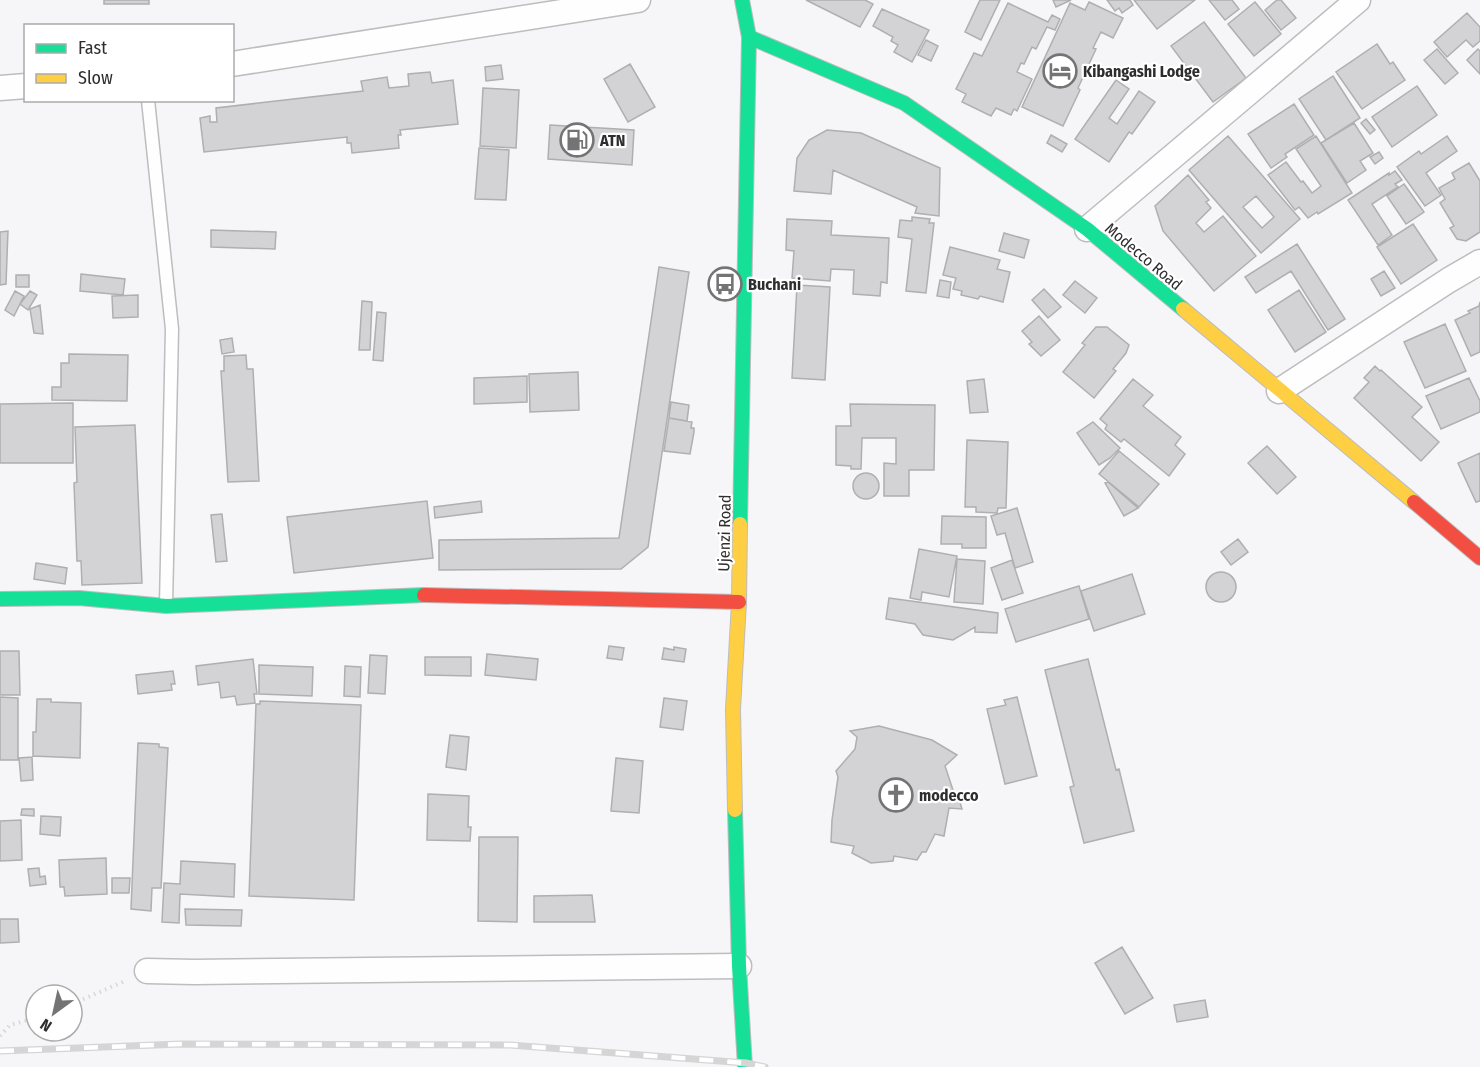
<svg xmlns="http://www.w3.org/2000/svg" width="1480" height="1067" font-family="'Fira Sans Condensed',sans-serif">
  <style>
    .building { fill: #d3d3d5; stroke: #afafb0; stroke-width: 1.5; fill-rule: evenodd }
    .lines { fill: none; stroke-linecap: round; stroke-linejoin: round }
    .lane-casing { stroke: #bdbdbf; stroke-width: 15 }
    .street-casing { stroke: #bdbdbf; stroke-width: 27 }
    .fast-casing { stroke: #bdbdbf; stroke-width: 16 }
    .slow-casing { stroke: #bdbdbf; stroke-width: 16 }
    .jam-casing { stroke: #bdbdbf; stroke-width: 16 }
    .path { stroke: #d7d6d8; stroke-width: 4; stroke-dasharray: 1.5 4.5; stroke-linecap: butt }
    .lane { stroke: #fefefe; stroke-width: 12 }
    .street { stroke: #fefefe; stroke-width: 24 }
    .fast { stroke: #16e098; stroke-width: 14 }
    .slow { stroke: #ffcf43; stroke-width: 14 }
    .jam { stroke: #f24e42; stroke-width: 14 }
    .rail-casing { stroke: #d5d5d5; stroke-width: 7 }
    .rail { stroke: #fff; stroke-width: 4.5; stroke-dasharray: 14; stroke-linecap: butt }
    .labels { text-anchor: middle; stroke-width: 4.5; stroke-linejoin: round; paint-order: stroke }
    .poi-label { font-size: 16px; font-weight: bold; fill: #2e2e2f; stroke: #fff; text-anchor: start }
    .street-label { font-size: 16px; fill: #2e2e2f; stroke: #fff }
  </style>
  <rect width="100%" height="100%" fill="#f6f5f8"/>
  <path class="building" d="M104 0H149V4H104Z
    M806 0H865L873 4 860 27Z
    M980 0H1000L981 40 965 32Z
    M1053 0H1071L1056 7Z
    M1107 0H1130L1133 5 1122 13 1119 8 1115 11Z
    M1134 0H1195L1157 29Z
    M1209 0H1232L1239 9 1225 20Z
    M1277 0H1281L1296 18 1281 30 1265 10Z
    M1089 2 1123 18 1113 38 1101 32 1093 48 1096 49 1078 88 1080 90 1063 126 1022 107 1070 3 1085 10Z
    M1255 2 1281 34 1254 56 1228 24Z
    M1008 3 1048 22 1052 15 1060 19 1055 30 1047 27 1036 49 1032 47 1024 64 1021 63 1017 72 1032 79 1017 111 1014 109 1011 115 996 108 991 116 962 102 966 94 956 89 974 53 982 56Z
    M882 9 929 30 912 62 894 52 898 45 891 41 893 37 873 26Z
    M1467 13 1480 27V41L1473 47 1466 40 1447 57 1434 42Z
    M1204 22 1246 78 1213 102 1171 46Z
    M926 40 938 46 931 61 918 55Z
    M1377 44 1390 64 1393 62 1405 80 1362 109 1336 72Z
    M1437 49 1458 73 1445 84 1424 60Z
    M1478 49 1480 51V74L1467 60Z
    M630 64 655 107 628 122 604 79Z
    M501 65 503 79 486 81 485 67Z
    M430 72 432 83 453 80 458 124 400 130 401 135H398L399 148 352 153 351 143H347V137L204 152 200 118 210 116V122H217L216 108 363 91 361 81 387 77 389 88 409 86 408 74Z
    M1333 76 1360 118 1326 140 1299 99Z
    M1116 80 1129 89 1109 118 1117 124 1139 91 1155 102 1132 134 1129 132 1109 162 1075 139Z
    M1417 86 1437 115 1392 147 1372 117Z
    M483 88 519 90 516 148 480 146Z
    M1294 104 1314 135 1285 154 1287 157 1271 168 1248 134Z
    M1366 119 1375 130 1370 134 1361 123Z
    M1354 123 1373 153 1360 161 1366 170 1347 183 1321 143Z
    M550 125 634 130 632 165 548 159Z
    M827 130 861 133 940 168 939 216 915 213 917 207 833 170 831 194 794 191 797 158 809 140Z
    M1051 135 1067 144 1062 152 1047 143Z
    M1228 136 1300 219 1261 253 1189 170ZM1256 196 1274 217 1262 228 1243 207Z
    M1316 136 1352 193 1318 214 1317 212 1308 218 1299 207 1295 210 1268 175 1286 162 1301 182 1303 181 1312 193 1321 186 1296 149Z
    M1447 136 1457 151 1426 173 1441 195 1425 206 1397 167 1419 151 1421 154Z
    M479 148 509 150 506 200 475 199Z
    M1379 152 1383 158 1375 164 1370 157Z
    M1469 163 1480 181V232L1466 241 1457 239 1450 228 1454 226 1440 203 1445 199 1439 188 1455 179 1452 173Z
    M1395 171 1402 180 1395 184 1398 187 1372 204 1392 235 1378 245 1348 200 1389 173V175Z
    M1188 175 1209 200 1206 202 1211 208 1196 223 1204 232 1223 216 1256 256 1214 291 1163 231 1155 206Z
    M1404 184 1424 212 1406 224 1387 196Z
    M912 217 930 219 929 223H934L926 293 906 291 912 239 898 237 900 220 912 221Z
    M787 219 832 221 831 235 889 238 887 283 881 282 880 296 853 294 854 270 831 269 830 281 792 278 794 251 786 250Z
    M1413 224 1437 260 1401 284 1377 247Z
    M211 230 276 232 275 249 211 247Z
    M8 231 6 284 0 285V232Z
    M1004 233 1029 240 1024 258 999 251Z
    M1297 244 1345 319 1328 330 1291 271 1256 293 1245 277Z
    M950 247 1000 260 997 269 1010 272 1003 302 980 296 978 299 961 295 962 291 953 289 956 278 943 275Z
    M659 267 689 272 648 547 621 569 439 570V540L619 538Z
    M1384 271 1395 288 1381 296 1371 279Z
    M81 274 125 279 123 295 80 291Z
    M16 275H29V287H16Z
    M940 280 951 282 949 298 937 296Z
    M1075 281 1097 298 1085 313 1063 295Z
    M797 285 830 287 825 380 792 378Z
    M1044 289 1061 307 1048 318 1032 300Z
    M1299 290 1326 332 1295 352 1268 310Z
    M15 291 24 296 14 316 5 310Z
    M30 291 37 295 28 310 20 304Z
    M138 295V317L113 318 112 296Z
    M362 301 372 302 370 350H359Z
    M1480 302V352L1471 356 1455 320 1470 313 1468 311 1479 306Z
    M40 305 43 334 34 333 30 309Z
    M377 312 386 313 383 361 373 360Z
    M1039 316 1060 340 1041 356 1029 344 1032 342 1022 331Z
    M1445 324 1466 371 1425 388 1404 342Z
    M1096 327H1107L1129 345 1126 353 1113 369 1116 371 1094 398 1063 372 1085 345 1082 343Z
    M232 338 234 352 222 354 220 340Z
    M69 354 128 355 127 401 52 400V387H61V363H69Z
    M246 355 247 369H253L259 481 228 482 221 371H224V356Z
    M1375 366 1380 371 1381 370 1422 407 1412 417 1439 442 1421 461 1354 398 1369 382 1364 378Z
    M578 372 579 410 530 412 529 374Z
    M527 376V402L474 404V378Z
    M1469 378 1480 401V412L1441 429 1426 396Z
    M984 379 988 412 970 413 967 381Z
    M1133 379 1153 395 1143 406 1181 437 1175 445 1185 454 1169 476 1124 439 1121 442 1105 429 1107 425 1100 419Z
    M671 402 689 405 687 421 669 418Z
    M73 403V463H0V404Z
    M850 404 935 405 934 470H909V496H884V463L896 464V438H862L861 469H851V466L836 465V426H851Z
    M669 418 692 422 691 428H694V432L690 454 664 451Z
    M1093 422 1120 448 1110 458 1099 465 1077 433Z
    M135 425 142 583 82 585 81 561H77L74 483 77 482 75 427Z
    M967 440 1008 442 1006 508H998L997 513 976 512V507H965Z
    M1267 446 1296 477 1277 494 1248 463Z
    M1119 451 1159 484 1139 507 1099 474Z
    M1480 453V501L1476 502 1458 463Z
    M853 486a13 13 0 1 1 26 0a13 13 0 1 1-26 0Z
    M1108 482 1138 508 1124 516 1105 483Z
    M427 501 433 558 294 573 287 517Z
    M481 501 482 512 435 518 434 507Z
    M1017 508 1033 562 1015 568 1005 533 997 535 991 516Z
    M222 514 227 561 216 562 211 515Z
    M942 516 986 517V548H962V544H941Z
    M1238 539 1248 552 1231 565 1221 552Z
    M919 549 957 556 949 597 922 592 921 600 910 598Z
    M957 559 985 561 983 604 954 602Z
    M1012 560 1023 593 1002 600 991 568Z
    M36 563 67 568 65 584 34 579Z
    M1206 587a15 15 0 1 1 30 0a15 15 0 1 1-30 0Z
    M1132 574 1145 614 1094 631 1081 591Z
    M1079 586 1089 619 1016 642 1005 609Z
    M889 598 998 613 997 633 975 632V627L953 640 923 635 915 624 886 619Z
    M609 646 624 648 622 660 607 658Z
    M674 647 686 649 684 662 662 659 664 648 674 650Z
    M0 651H19L20 695H0Z
    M487 654 538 659 536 680 485 675Z
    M370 655 387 656 385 694 368 693Z
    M425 657H471V676L425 675Z
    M253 659 257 694H254L255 703 237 705 235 696 221 698 219 682 198 685 196 666Z
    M1088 659 1116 770 1119 769 1134 831 1084 843 1070 787 1074 786 1045 670Z
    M259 665 313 667 312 696 259 694Z
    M345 666 361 667 360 697 344 696Z
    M173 671 175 684H171L172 690 138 694 136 675Z
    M0 697 18 698V760H0Z
    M1017 697 1037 776 1005 784 987 709 1006 705 1004 700Z
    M664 698 687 701 683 730 660 727Z
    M37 699H51V702L81 703 80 758 33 756V732H36Z
    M260 701 361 705 354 900 249 896 256 704H260Z
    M879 726 932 740 957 755 945 766 954 793H957L962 809 949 808 944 836 935 834 926 852H922L917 860 894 856 893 861 871 863 852 853 854 846 831 842 832 820 838 777 836 771 855 749 857 737 850 731Z
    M450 735 469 737 466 770 446 767Z
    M138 743 159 744V747L168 748 161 888H152L151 911 131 909Z
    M32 757 33 780 21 781 19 758Z
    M616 758 643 761 639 813 611 811Z
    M428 794 469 796 468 827H471L470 841 427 840Z
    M22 809H34V816L21 815Z
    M41 816 61 817 60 836 40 834Z
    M21 820 22 860 0 861V821Z
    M479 837H518L517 922 478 921Z
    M106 858 107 894 65 896 64 887H60L59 860Z
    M181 861 235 864 234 897 180 894 179 923 162 922 164 883 180 884Z
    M39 868 40 877 45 876 46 884 30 886 28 869Z
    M112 878H130L129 893H112Z
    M592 895 595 922H534V896Z
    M185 909 242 910 241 926 186 925Z
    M0 919H18L19 942 0 943Z
    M1122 947 1153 998 1125 1014 1095 963Z
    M1205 1000 1208 1017 1177 1022 1174 1005Z"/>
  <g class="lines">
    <defs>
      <path id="lane" d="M148 100 172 329 166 605"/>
      <path id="street" d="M232 64 638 0
        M0 88 26 86
        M1087 229 1358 0
        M1279 391 1449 280 1480 262
        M147 971 194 972 739 966"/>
      <path id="fast" d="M749 37 904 103 1087 229 1183 309
        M740 524 749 37 742 0
        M0 599 79 598 166 606 424 595
        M735 810 739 966 745 1067"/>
      <path id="slow" d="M1183 309 1414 502
        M735 810 733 709 739 602 740 524"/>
      <path id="jam" d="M1414 502 1480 558
        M424 595 739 602"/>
    </defs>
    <use href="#lane" class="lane-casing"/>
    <use href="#street" class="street-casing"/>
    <use href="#fast" class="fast-casing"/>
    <use href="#slow" class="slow-casing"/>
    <use href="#jam" class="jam-casing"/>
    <path class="path" d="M72 1004 125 981
      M0 1036 10 1025 36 1018"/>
    <use href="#lane" class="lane"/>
    <use href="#street" class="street"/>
    <use href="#fast" class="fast"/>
    <use href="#slow" class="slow"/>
    <use href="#jam" class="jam"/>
    <defs>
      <path id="rail" d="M0 1051 181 1044 510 1045 746 1063 765 1067"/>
    </defs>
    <use href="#rail" class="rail-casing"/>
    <use href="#rail" class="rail"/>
  </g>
  <defs>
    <symbol id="hotel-ring" viewBox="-11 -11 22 22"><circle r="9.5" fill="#fff" stroke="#747475" stroke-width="1.5"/><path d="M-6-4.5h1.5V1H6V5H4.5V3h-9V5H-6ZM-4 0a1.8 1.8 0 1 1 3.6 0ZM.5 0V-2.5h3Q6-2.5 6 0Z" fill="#747475"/></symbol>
    <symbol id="fuel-ring" viewBox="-11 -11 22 22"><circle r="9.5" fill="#fff" stroke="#747475" stroke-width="1.5"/><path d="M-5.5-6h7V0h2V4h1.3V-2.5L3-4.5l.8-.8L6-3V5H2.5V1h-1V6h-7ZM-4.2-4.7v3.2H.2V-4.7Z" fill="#747475"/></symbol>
    <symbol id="bus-ring" viewBox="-11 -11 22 22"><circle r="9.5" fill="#fff" stroke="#747475" stroke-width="1.5"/><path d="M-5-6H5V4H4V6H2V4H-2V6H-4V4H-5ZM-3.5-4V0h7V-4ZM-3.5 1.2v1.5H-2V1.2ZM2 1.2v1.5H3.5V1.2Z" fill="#747475"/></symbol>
    <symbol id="church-ring" viewBox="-11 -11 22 22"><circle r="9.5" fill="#fff" stroke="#747475" stroke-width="1.5"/><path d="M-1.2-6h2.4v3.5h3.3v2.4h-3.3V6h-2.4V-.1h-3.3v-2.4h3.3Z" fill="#747475"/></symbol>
  </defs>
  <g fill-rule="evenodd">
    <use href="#hotel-ring" x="1041" y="52" width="38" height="38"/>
    <use href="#fuel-ring" x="558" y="121" width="38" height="38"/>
    <use href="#bus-ring" x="706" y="265" width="38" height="38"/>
    <use href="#church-ring" x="877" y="776" width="38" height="38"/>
  </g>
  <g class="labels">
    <g class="poi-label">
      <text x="1083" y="77">Kibangashi Lodge</text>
      <text x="600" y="146">ATN</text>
      <text x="748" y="290">Buchani</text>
      <text x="919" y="801">modecco</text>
    </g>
    <g class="street-label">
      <text transform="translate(1144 256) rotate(40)" y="6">Modecco Road</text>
      <text transform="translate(724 533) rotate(-89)" y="6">Ujenzi Road</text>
    </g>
  </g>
  <rect x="24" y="24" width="210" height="78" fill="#ffffff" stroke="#ababac" stroke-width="1.5"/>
  <rect x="36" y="44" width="30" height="9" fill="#16e098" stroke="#ababac" stroke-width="1.5"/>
  <text x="78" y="54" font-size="18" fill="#2e2e2f">Fast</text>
  <rect x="36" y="74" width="30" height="9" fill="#ffcf43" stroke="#ababac" stroke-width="1.5"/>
  <text x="78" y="84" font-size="18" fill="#2e2e2f">Slow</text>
  <g transform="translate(54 1013) rotate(213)"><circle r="28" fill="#ffffff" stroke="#ababac" stroke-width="1.5"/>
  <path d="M0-4.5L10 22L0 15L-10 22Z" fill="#747475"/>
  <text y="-9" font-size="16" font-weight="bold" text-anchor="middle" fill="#2e2e2f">N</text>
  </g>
</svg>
